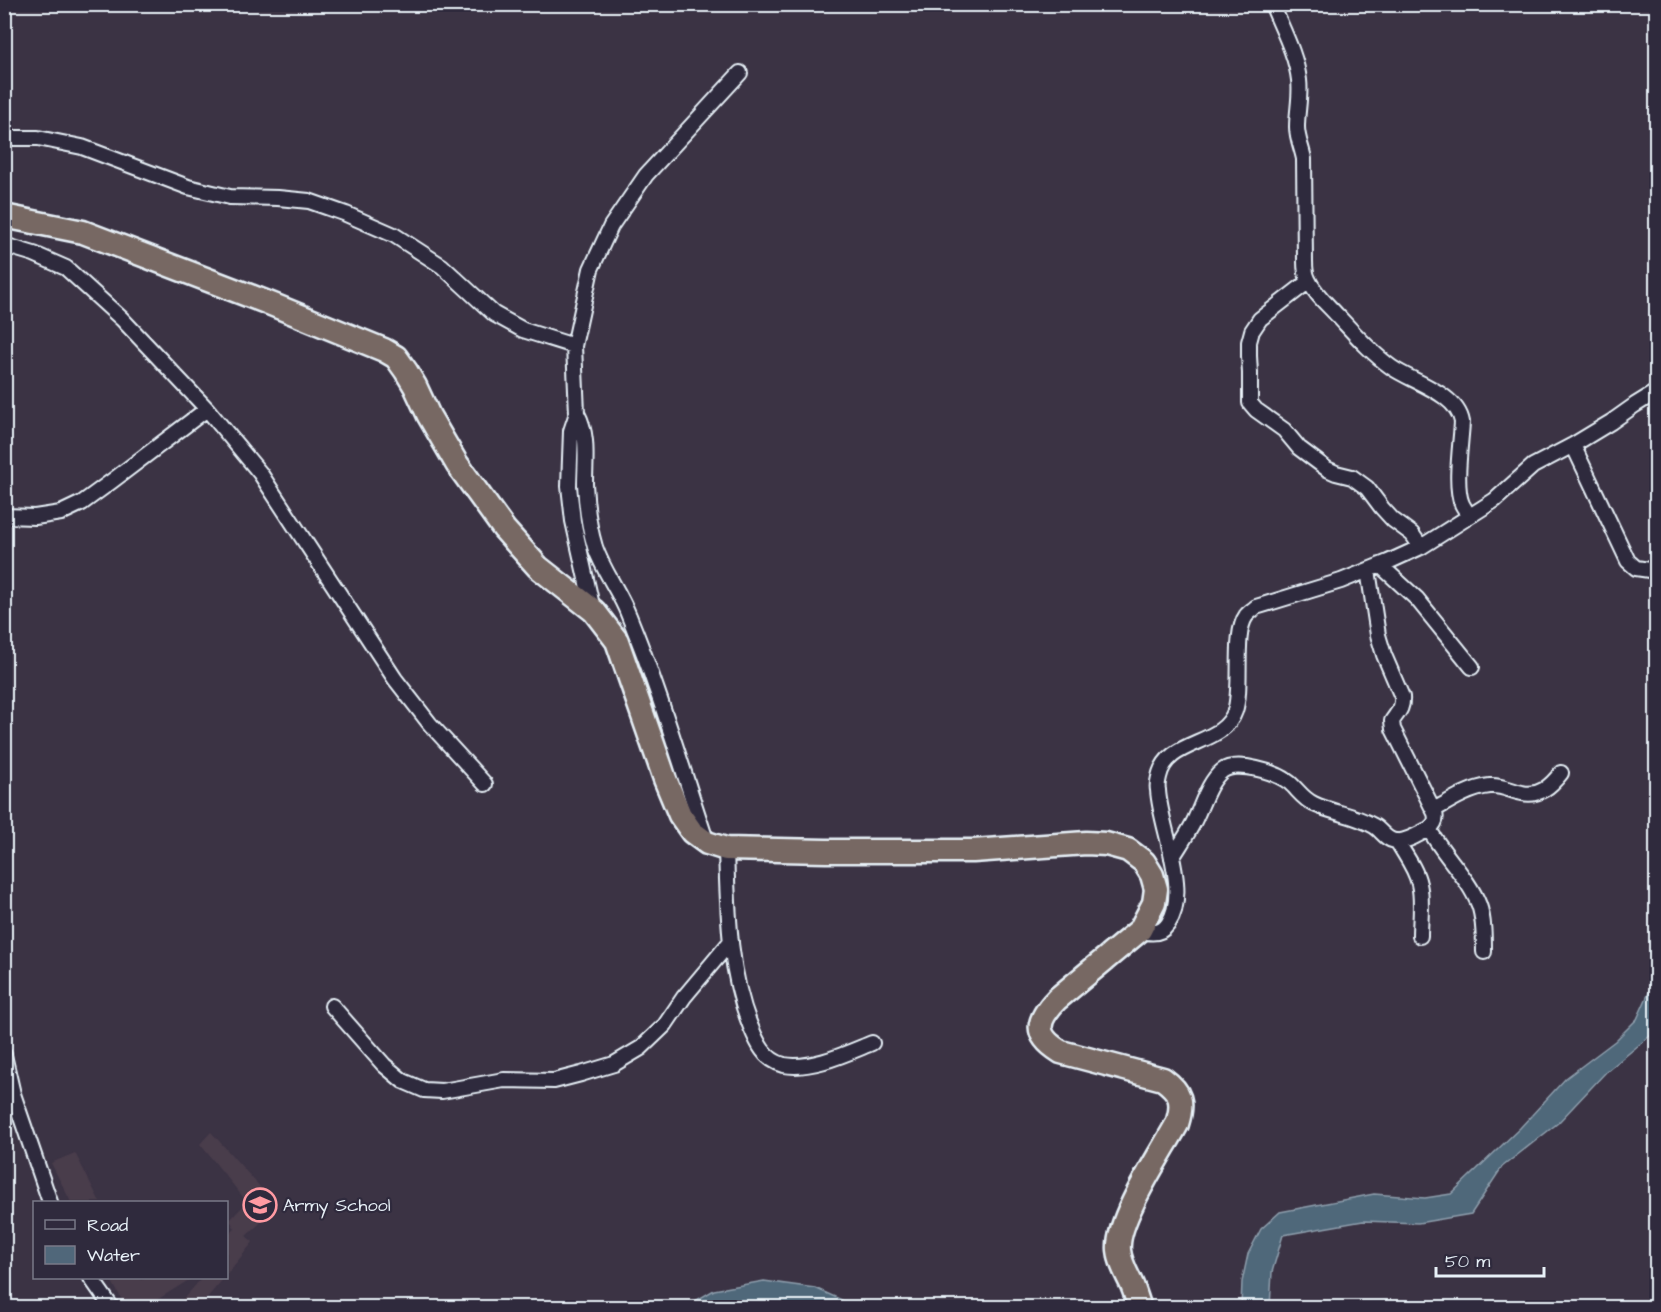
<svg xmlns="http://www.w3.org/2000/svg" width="1661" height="1312" font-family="'Architects Daughter',sans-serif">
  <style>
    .built { fill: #4a3d4c }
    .water { fill: #50677a; stroke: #8d9eac; stroke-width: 1.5 }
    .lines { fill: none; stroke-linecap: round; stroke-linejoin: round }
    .minor-casing { stroke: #e8f1f8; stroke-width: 18 }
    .trunk-casing { stroke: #e8f1f8; stroke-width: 27 }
    .minor { stroke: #2f2a3d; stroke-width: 14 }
    .trunk { stroke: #776864; stroke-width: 22 }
    .labels { text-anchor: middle; stroke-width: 4.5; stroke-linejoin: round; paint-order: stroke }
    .poi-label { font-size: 18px; fill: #e8f1f8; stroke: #2f2a3d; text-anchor: start }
  </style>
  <rect width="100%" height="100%" fill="#3b3344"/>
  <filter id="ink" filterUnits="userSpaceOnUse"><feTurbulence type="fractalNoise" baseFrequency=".0167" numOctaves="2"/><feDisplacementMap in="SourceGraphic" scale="12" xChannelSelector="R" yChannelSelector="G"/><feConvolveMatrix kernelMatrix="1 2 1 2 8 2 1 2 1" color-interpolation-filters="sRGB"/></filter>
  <g filter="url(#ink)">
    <path class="built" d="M211 1132 278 1207 246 1236 253 1242 227 1274V1236L235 1229 230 1220 247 1202 200 1144Z
      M75 1153 100 1202H71L51 1163Z
      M110 1278H139L141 1280 146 1278H192L144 1308 126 1307Z
      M202 1278H224L199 1307H176Z"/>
    <path class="water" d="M1656 977V1031L1606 1072 1558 1123 1502 1167 1471 1214 1418 1223 1363 1221 1283 1235 1272 1272 1270 1307H1241L1242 1282 1248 1254 1261 1229 1280 1212 1374 1194 1425 1198 1451 1194 1520 1128 1566 1078 1615 1041 1637 1019Z
      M764 1281 815 1288 857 1307H685L714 1290Z"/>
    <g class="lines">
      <defs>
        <path id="minor" d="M1272 4C1282 29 1296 54 1299 80 1301 96 1297 111 1297 127 1297 138 1302 148 1304 159L1305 261C1305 267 1305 273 1308 279 1314 293 1327 304 1337 315 1354 333 1370 352 1391 367 1412 382 1457 393 1462 422 1461 443 1454 486 1462 504 1464 508 1467 512 1469 516
          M4 138H38L82 147 188 187 230 197 278 198 309 201 346 214 394 235 442 266 494 314 523 330 574 346
          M4 245 34 254 66 268 122 319 207 409 260 473 395 679 430 724 485 784
          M1309 281 1260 319 1252 331 1249 342V356L1250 373V403L1256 410 1284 430 1299 448 1327 469 1336 473 1352 477 1367 488 1382 508 1393 520 1412 534 1421 547
          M577 413C589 435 585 460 585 484 586 505 589 527 595 547 603 571 620 592 629 616 659 689 681 765 706 840
          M1573 445 1628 561 1636 568 1656 571
          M4 516 35 517 61 513 82 503 112 481 207 409
          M1380 565 1417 599 1472 667
          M1368 570 1378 635 1384 655 1402 697C1403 708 1398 712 1392 721L1393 729 1435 813C1437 820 1435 824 1429 829 1443 855 1468 877 1479 905 1484 919 1484 937 1484 952
          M593 610 573 521 569 486 571 431 577 413 574 346 591 269 611 226 646 175 740 73
          M1434 810C1451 800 1470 788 1490 786 1502 785 1511 791 1522 793 1539 797 1551 786 1561 773
          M1397 841C1405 855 1416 869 1419 884 1423 900 1420 920 1420 936
          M726 849C728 908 728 969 750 1025 757 1042 764 1060 784 1065 812 1070 847 1053 872 1043
          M1172 858C1178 848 1185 838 1191 827 1201 810 1207 783 1222 771 1236 760 1277 772 1290 783 1298 790 1303 799 1314 804 1333 813 1353 814 1374 826 1381 830 1386 840 1395 841 1406 843 1420 833 1429 829
          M1140 930C1151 934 1161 934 1168 924 1191 890 1160 828 1158 790 1157 786 1158 781 1159 777 1167 738 1223 747 1235 711 1243 687 1233 634 1246 616 1248 613 1253 610 1256 607L1341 581 1388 562 1421 547 1495 500 1533 466 1573 445 1611 422 1635 405 1656 392
          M332 1006 384 1065 403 1081 424 1090 442 1091 504 1080 554 1081 581 1074 614 1064 641 1048 665 1025 684 997 731 941
          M4 1055 13 1094 50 1202
          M91 1278 112 1308"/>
        <path id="trunk" d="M4 216 83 232 271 304 384 350 396 357 406 371 415 386 429 416 457 464 504 529 538 567 594 611 617 641 665 779 680 815 692 832 707 843 726 849 826 851H973L1086 843 1106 844 1128 850 1144 862 1152 875 1156 889 1154 903 1140 930 1057 999C1036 1021 1033 1035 1061 1052L1163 1079C1181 1092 1184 1102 1177 1124 1162 1152 1116 1220 1119 1250 1120 1263 1127 1274 1132 1285 1135 1292 1137 1300 1140 1308"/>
      </defs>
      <use href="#minor" class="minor-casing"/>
      <use href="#trunk" class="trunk-casing"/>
      <use href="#minor" class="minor"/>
      <use href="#trunk" class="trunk"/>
    </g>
  </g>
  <defs>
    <symbol id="school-ring" viewBox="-11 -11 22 22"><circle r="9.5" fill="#2f2a3d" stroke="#ff9aa2" stroke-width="1.5"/><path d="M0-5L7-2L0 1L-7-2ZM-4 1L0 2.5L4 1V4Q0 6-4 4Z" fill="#ff9aa2"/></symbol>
  </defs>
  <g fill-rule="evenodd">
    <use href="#school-ring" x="241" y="1186" width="38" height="38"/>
  </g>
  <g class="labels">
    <g class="poi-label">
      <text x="283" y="1211">Army School</text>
    </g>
  </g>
  <rect width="1661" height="1312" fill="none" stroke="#2f2a3d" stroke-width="24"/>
  <rect x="12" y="12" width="1637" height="1288" fill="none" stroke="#e8f1f8" stroke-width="2" filter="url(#ink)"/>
  <rect x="33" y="1201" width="195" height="78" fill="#2f2a3d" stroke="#797a88" stroke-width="1.5"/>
  <rect x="45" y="1220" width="30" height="9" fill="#2f2a3d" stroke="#797a88" stroke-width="1.5"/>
  <text x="87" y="1231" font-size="18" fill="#e8f1f8">Road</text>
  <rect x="45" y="1246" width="30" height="18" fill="#50677a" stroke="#797a88" stroke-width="1.5"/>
  <text x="87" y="1261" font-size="18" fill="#e8f1f8">Water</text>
  <path d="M1436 1267v9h108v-9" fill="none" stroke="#e8f1f8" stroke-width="3"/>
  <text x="1445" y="1267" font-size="18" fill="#e8f1f8" stroke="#2f2a3d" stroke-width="4.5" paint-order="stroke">50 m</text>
</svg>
